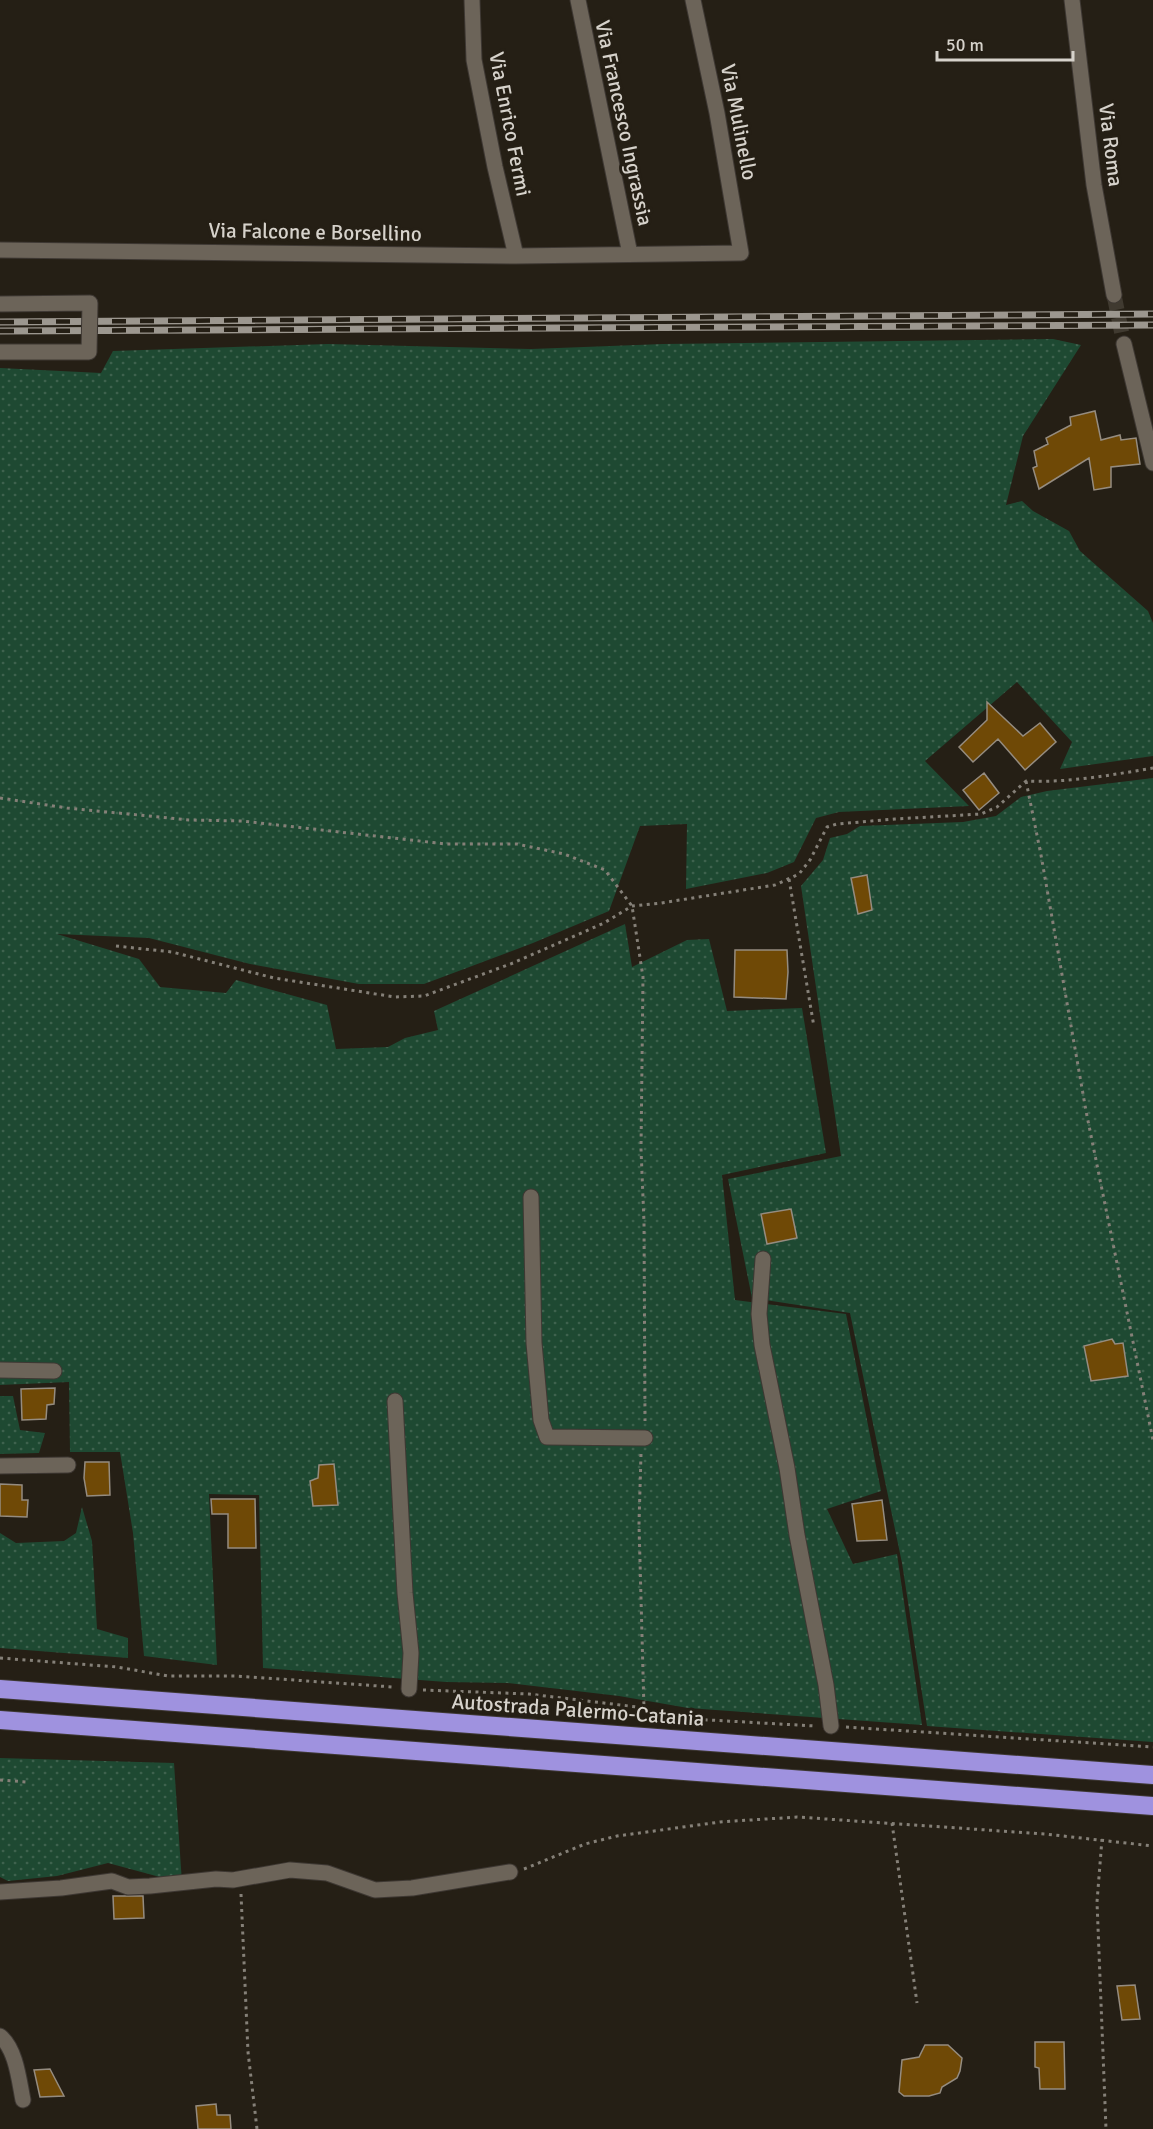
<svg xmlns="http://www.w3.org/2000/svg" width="1153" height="2129" font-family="Signika,sans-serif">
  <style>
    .grass { fill: url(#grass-dots) }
    .building { fill: #6f4906; stroke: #958c80; stroke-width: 1.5 }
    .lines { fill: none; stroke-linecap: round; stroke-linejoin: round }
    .minor-tunnel { stroke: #403a30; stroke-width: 15; stroke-dasharray: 15 8; stroke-linecap: butt }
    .minor-casing { stroke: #3e3833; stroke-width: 17 }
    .highway-casing { stroke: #3e3833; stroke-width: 20 }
    .path { stroke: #858078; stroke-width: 3; stroke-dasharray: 3 4.5; stroke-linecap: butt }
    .minor { stroke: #6c6459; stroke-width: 15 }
    .highway { stroke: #9f92df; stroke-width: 18 }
    .rail-casing { stroke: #9c978f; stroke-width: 7 }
    .rail { stroke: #251f15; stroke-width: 4.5; stroke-dasharray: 14; stroke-linecap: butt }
    .minor-bridge-casing { stroke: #3e3833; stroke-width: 17; stroke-linecap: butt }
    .minor-bridge { stroke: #6c6459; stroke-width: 15 }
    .labels { text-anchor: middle; stroke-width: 6; stroke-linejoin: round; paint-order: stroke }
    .street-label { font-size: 21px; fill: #d6d2cb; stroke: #251f15 }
  </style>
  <defs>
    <pattern id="grass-dots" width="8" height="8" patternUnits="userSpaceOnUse" patternTransform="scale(1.5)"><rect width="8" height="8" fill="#1e4932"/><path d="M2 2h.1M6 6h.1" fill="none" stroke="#3e624e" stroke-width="1.8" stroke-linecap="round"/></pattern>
  </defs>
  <rect width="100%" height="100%" fill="#251f15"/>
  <path class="grass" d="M1053 339 1081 345 1023 436 1006 505 1022 501 1033 511 1069 531 1080 551 1148 611 1153 623V756L1060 769 1072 742 1017 682 925 761 969 806 839 812 816 818 794 862 767 873 686 889 687 824 640 826 609 911 533 943 424 984H359L250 964 149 938 57 934 139 959 160 987 226 993 236 980 327 1005 336 1049 388 1047 405 1038 438 1030 434 1011 625 924 632 967 687 940 709 939 727 1011 802 1008 826 1153 722 1175 735 1300 846 1314 881 1491 827 1509 853 1564 897 1554 922 1725 688 1708 619 1696 507 1683 446 1682 263 1668 259 1495 209 1494 217 1665 144 1656 133 1533 120 1452H70L69 1382 0 1385V368L101 373 113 351 328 344 531 349 663 344Z
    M1153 778V1742L927 1726 902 1563 850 1313 752 1298 728 1179 841 1156 801 886 823 860 830 838 847 834 860 826 963 822 996 816 1021 797 1047 791Z
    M0 1396H13L20 1430 45 1433 39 1453 0 1454Z
    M82 1507 92 1541 97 1629 128 1638V1658L0 1648V1533L16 1543 64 1541 76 1533Z
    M0 1758 174 1763 182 1883 108 1863 57 1876 8 1881 0 1877Z"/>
  <path class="building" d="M1095 411 1101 440 1120 435 1121 440 1136 438 1140 464 1111 467V487L1094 490 1089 458 1039 489 1033 468 1037 466 1034 451 1048 444 1046 438 1071 425 1070 417Z
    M987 702 1023 736 1040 723 1056 742 1025 770 998 739 973 762 959 747 987 720Z
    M984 773 999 793 979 810 963 790Z
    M867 875 872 910 858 914 851 878Z
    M735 950H787L788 972 786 999 734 997Z
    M791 1209 797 1238 767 1244 761 1214Z
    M1112 1339 1115 1344 1123 1343 1128 1376 1091 1381 1084 1346Z
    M55 1388 54 1404 47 1405 46 1419 22 1420 21 1389Z
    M85 1462H109L110 1495 87 1496 84 1478Z
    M334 1464 338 1505 313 1506 310 1481 318 1478 319 1465Z
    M0 1484 22 1485V1500H28L27 1517 0 1516Z
    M211 1499H255L256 1548H228V1514H212Z
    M882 1500 887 1540 857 1541 852 1504Z
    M113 1896H143L144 1918 114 1919Z
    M1135 1985 1140 2019 1122 2020 1117 1986Z
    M1035 2042H1064L1065 2089H1040L1039 2068 1035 2067Z
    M925 2045H948L962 2058 960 2071 957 2078 942 2087 940 2093 929 2096H904L899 2092 902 2060 919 2057Z
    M50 2069 64 2096 40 2097 34 2070Z
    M216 2104 217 2115H230L231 2129H198L196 2106Z"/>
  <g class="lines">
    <path class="minor-tunnel" d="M1114 295 1124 344"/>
    <defs>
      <path id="minor" d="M472 0 474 60 495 167 516 256
        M578 0 630 254
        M1072 0 1094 185 1114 295
        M0 250 516 256 741 253 717 113 693 0
        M1124 344 1153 463
        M531 1197 534 1343 541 1420 547 1437 645 1438
        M763 1259 759 1314 762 1345 787 1468 797 1535 826 1685 831 1726
        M0 1370 54 1371
        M395 1401 405 1593 411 1653 409 1689
        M0 1466 68 1465
        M0 1892 61 1888 112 1881 128 1887 150 1886 216 1879 233 1880 290 1870 327 1873 375 1890 412 1888 510 1872
        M0 2036C16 2049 19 2080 23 2100"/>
      <path id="highway" d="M0 1689 1153 1775
        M0 1720 1153 1806"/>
    </defs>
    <use href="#minor" class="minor-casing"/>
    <use href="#highway" class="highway-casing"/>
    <path class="path" d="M1026 781 1041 855 1086 1111 1153 1440
      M0 798 67 808 189 820 242 821 446 844H517L564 854 605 870 632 906 643 977 641 1149 644 1222 645 1421
      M789 879 814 1027
      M116 946 172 952 274 978 395 997 424 996 513 963 604 923 632 906 661 903 775 885 799 874 810 860 827 827 837 824 895 819 981 814 997 807 1026 781C1068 783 1111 775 1153 768
      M641 1454 639 1524 644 1710
      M0 1658 117 1667 168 1676H236L393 1687
      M423 1690 529 1694 637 1707 656 1717 815 1726
      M846 1727 1153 1747
      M0 1780 27 1782
      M892 1823 917 2003
      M1102 1839 1097 1902 1106 2129
      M524 1869 585 1844 617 1836 720 1822 797 1817 1045 1834 1153 1846
      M241 1894 248 2052 257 2129"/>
    <use href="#minor" class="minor"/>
    <use href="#highway" class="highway"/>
    <defs>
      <path id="rail" d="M0 322 1153 314
        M0 331 1153 325"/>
    </defs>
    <use href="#rail" class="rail-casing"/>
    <use href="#rail" class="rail"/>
    <defs>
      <path id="minor-bridge" d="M0 304 90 303 89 352H0"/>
    </defs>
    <use href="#minor-bridge" class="minor-bridge-casing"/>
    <use href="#minor-bridge" class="minor-bridge"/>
  </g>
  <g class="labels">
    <g class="street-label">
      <text transform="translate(739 122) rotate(79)" y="7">Via Mulinello</text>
      <text transform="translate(624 123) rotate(78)" y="7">Via Francesco Ingrassia</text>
      <text transform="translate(510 124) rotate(79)" y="7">Via Enrico Fermi</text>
      <text transform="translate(1111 145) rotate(83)" y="7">Via Roma</text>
      <text transform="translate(315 232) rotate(1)" y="7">Via Falcone e Borsellino</text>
      <text transform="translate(578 1710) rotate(4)" y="7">Autostrada Palermo-Catania</text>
    </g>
  </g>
  <path d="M937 51v9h136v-9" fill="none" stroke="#d6d2cb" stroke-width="3"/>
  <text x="946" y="51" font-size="18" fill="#d6d2cb" stroke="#251f15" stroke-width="4.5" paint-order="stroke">50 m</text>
</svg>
